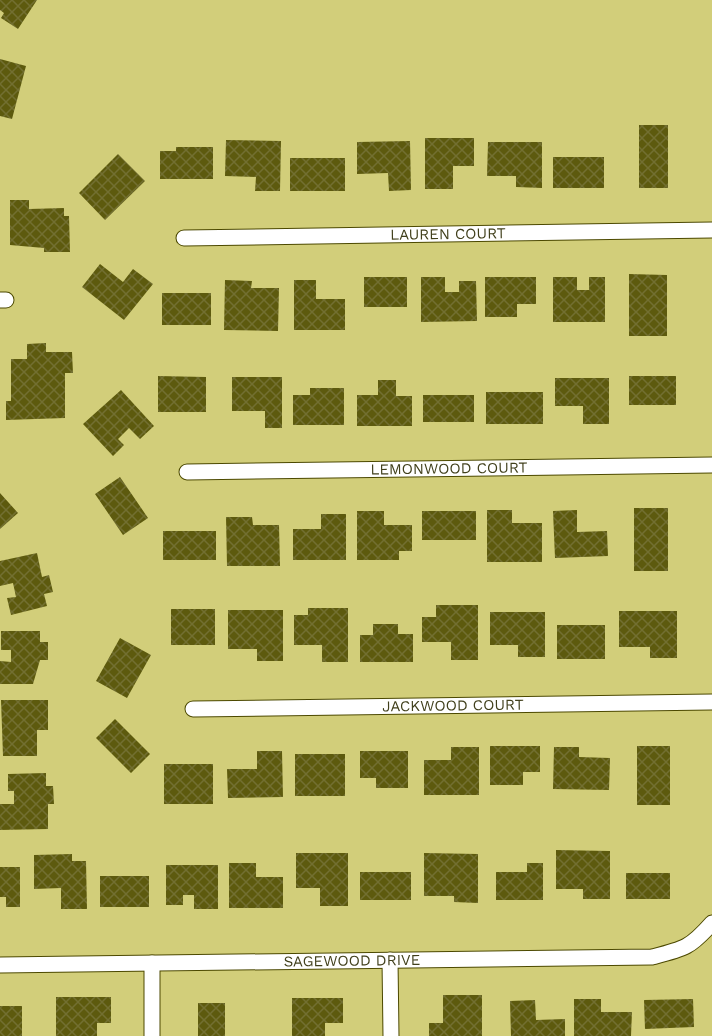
<svg xmlns="http://www.w3.org/2000/svg" width="712" height="1036" font-family="'Work Sans',sans-serif">
  <style>
    .building { fill: url(#building-cross-hatch) }
    .lines { fill: none; stroke-linecap: round; stroke-linejoin: round }
    .street-casing { stroke: #4c4900; stroke-width: 17 }
    .street { stroke: #fff; stroke-width: 15 }
    .labels { text-anchor: middle; stroke-width: 6; stroke-linejoin: round; paint-order: stroke }
    .street-label { font-size: 15px; fill: #403f1b; stroke: #eeedc4 }
  </style>
  <defs>
    <pattern id="building-cross-hatch" width="8" height="8" patternUnits="userSpaceOnUse" patternTransform="scale(1.5)"><rect width="8" height="8" fill="#5d5a0e"/><path d="M0 0l8 8M0 8l8-8" fill="none" stroke="#726f31"/></pattern>
  </defs>
  <rect width="100%" height="100%" fill="#d2ce7a"/>
  <path class="building" d="M0 0H37L18 29 1 18 4 13 0 10Z
    M0 59 26 66 12 119 0 116Z
    M639 125H668V188H639Z
    M425 138H474V166H453V189H425Z
    M226 140 281 141 280 191H255L256 177 225 176Z
    M410 141 411 190 389 191 388 173 357 174V142Z
    M488 142H542V188L516 187V176H487Z
    M176 147H213V179H160V151H176Z
    M118 154 145 181 105 220 79 193Z
    M553 157H604V188H553Z
    M290 158H345V191H290Z
    M10 200H29V209L64 208V216H69L70 252H44V248L10 245Z
    M100 264 123 282 133 269 153 284 124 320 82 287Z
    M629 274 667 275V336H629Z
    M364 277H407V307H364Z
    M421 277H445V292H459V281H476L477 321 421 322Z
    M485 277H536V304H517V317H485Z
    M553 277H577V290H589V277H605V322H553Z
    M225 280 252 281 251 288H279L278 331 224 330Z
    M294 280H316V299H345V330H294Z
    M162 293H211V325H162Z
    M46 343V352H72L73 373H65V418L6 420V401H11V359H27V344Z
    M158 376 206 377V412H158Z
    M629 376H676V405H629Z
    M232 377H282V428H265V411H232Z
    M555 378H609V424H583V406H555Z
    M378 380H396V396H412V426H357V395H378Z
    M310 388H344V425H293V395H310Z
    M121 390 154 426 140 439 129 428 118 439 124 445 113 456 83 424Z
    M486 392H543V424H486Z
    M423 395H474V422H423Z
    M120 477 148 518 123 535 95 494Z
    M0 493 18 513 0 529Z
    M634 508H668V571H634Z
    M487 510H512V523H542V562H487Z
    M577 510V532L607 531 608 556 555 558 553 511Z
    M357 511H384V525H412V551H399V560H357Z
    M422 511H476V540H422Z
    M321 514H346V560H293V529H321Z
    M226 517H252L253 525H279L280 566H227Z
    M163 531H216V560H163Z
    M37 553 42 577 49 575 53 592 44 594 47 606 11 615 7 598 16 597 13 583 0 586V561Z
    M436 605H478V660H451V642H422V617H436Z
    M308 608H348V662H322V645H294V615H308Z
    M171 609H215V645H171Z
    M228 610H283V661H257V649H228Z
    M619 611H677V658H650V647H619Z
    M490 612H545V657H518V645H490Z
    M373 624H398V634H413V662H360V635H373Z
    M557 625H605V659H557Z
    M1 631H40V642H48V660H40L33 684H0V661L11 662V650H1Z
    M120 638 151 655 127 698 96 681Z
    M1 700H48V730H37V756H3Z
    M115 719 150 754 131 773 96 738Z
    M490 746H540V772H523V785H490Z
    M637 746H670V805H637Z
    M451 747H479V795H424V760H451Z
    M554 747H579V757L610 758 609 790 553 789Z
    M257 751H282L283 797 228 798 227 769H257Z
    M360 751H408V788H376V778H360Z
    M295 754H345V796H295Z
    M164 764H213V804H164Z
    M46 773V786H53L54 804H48V829L0 830V804H14V791H8V774Z
    M556 850 610 851V899H583V889H556Z
    M296 853H348V906H320V888H296Z
    M424 853 478 854V903L454 902V896H424Z
    M72 854V861H86L87 909H61V888L34 889V855Z
    M229 863H256V877H283V908H229Z
    M527 863H543V900H496V872H527Z
    M166 865H218V909H194V895H183V905H166Z
    M0 867H20V907H6V897H0Z
    M360 872H411V900H360Z
    M626 873H670V899H626Z
    M100 876H149V907H100Z
    M443 995H482V1036H429V1023H443Z
    M56 997H111V1023H97V1036H56Z
    M292 998H343V1023H325V1036H292Z
    M574 999H601V1012H632L631 1036H574Z
    M693 999 694 1027 645 1029 644 1000Z
    M535 1000 536 1020 565 1019V1036H511L510 1001Z
    M198 1003H225V1036H198Z
    M0 1006H22V1036H0Z"/>
  <g class="lines">
    <defs>
      <g id="street">
        <path id="s1" d="M184 238 712 230"/>
        <path d="M0 300H6"/>
        <path id="s2" d="M187 472 712 465"/>
        <path id="s3" d="M193 709 712 702"/>
        <path d="M390 960 391 1036"/>
        <path d="M152 963V1036"/>
        <path id="s4" d="M0 965 652 957C684 949 690 948 712 923"/>
      </g>
    </defs>
    <use href="#street" class="street-casing"/>
    <use href="#street" class="street"/>
  </g>
  <g class="labels">
    <g class="street-label">
      <text dy="5" stroke="none"><textPath href="#s1" startOffset="264">LAUREN COURT</textPath></text>
      <text dy="5" stroke="none"><textPath href="#s2" startOffset="262">LEMONWOOD COURT</textPath></text>
      <text dy="5" stroke="none"><textPath href="#s3" startOffset="260">JACKWOOD COURT</textPath></text>
      <text dy="5" stroke="none"><textPath href="#s4" startOffset="352">SAGEWOOD DRIVE</textPath></text>
    </g>
  </g>
</svg>
